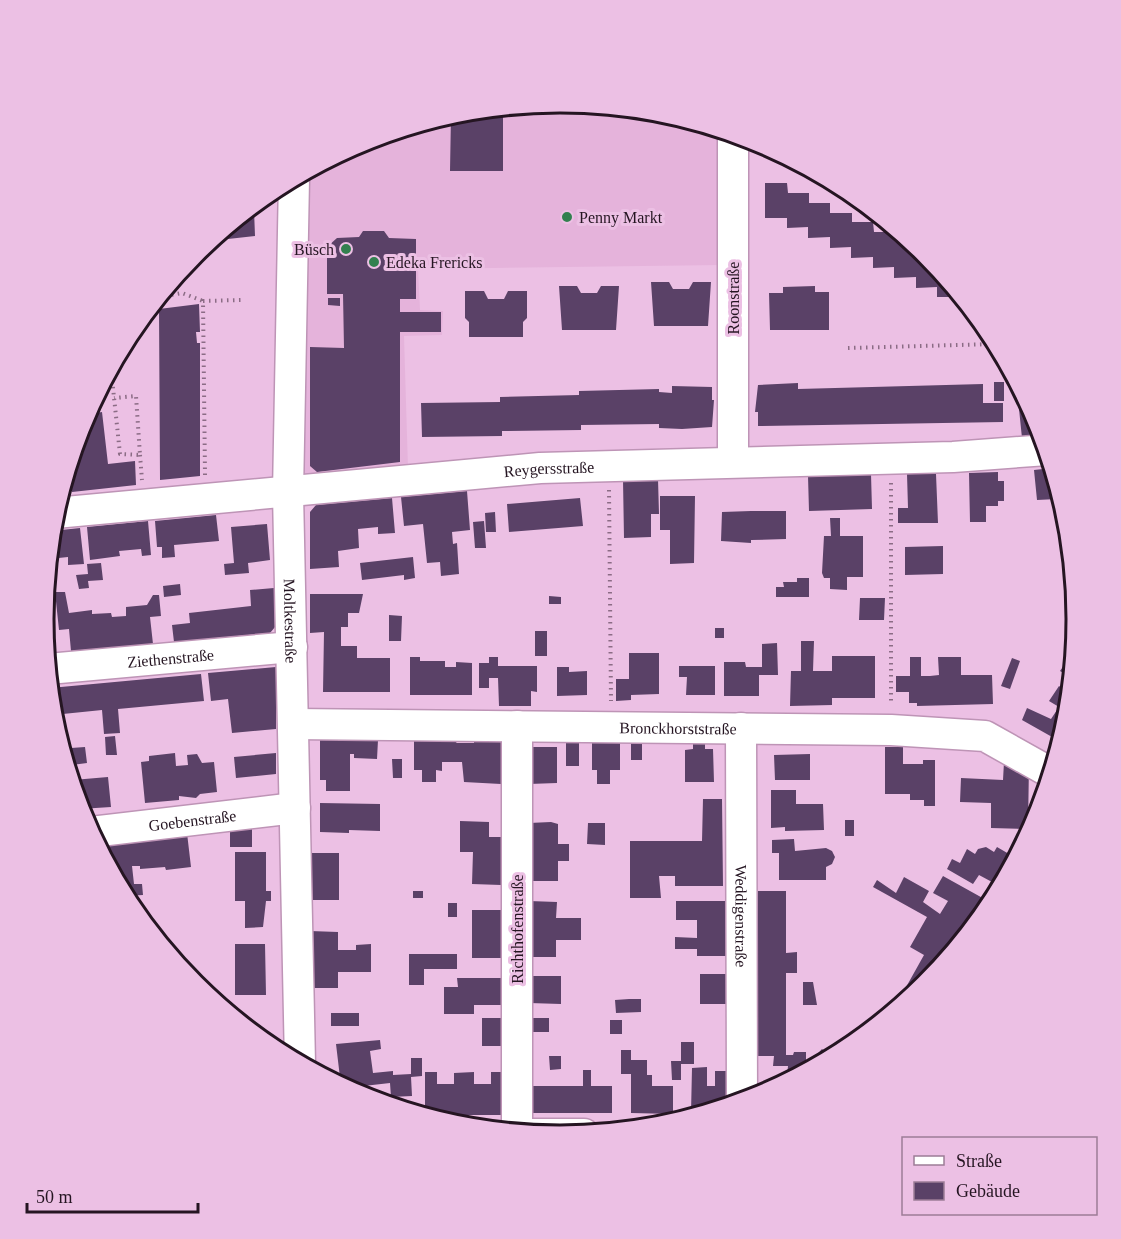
<svg xmlns="http://www.w3.org/2000/svg" width="1121" height="1239" font-family="Georgia,serif">
  <style>
    .built { fill: #e5b3db }
    .building { fill: #5a4167 }
    .lines { fill: none; stroke-linecap: round; stroke-linejoin: round }
    .minor-casing { stroke: #be94b6; stroke-width: 33 }
    .path { stroke: #8b6c85; stroke-width: 4; stroke-dasharray: 1.5 4.5; stroke-linecap: butt }
    .minor { stroke: #fff; stroke-width: 30 }
    .poi-dot { fill: #32804f; stroke: #ecc0e4; stroke-width: 2 }
    .labels { text-anchor: middle; stroke-width: 6; stroke-linejoin: round; paint-order: stroke }
    .poi-label { font-size: 16px; fill: #251522; stroke: #ecc0e4; text-anchor: start }
    .street-label { font-size: 16px; fill: #251522; stroke: #ecc0e4 }
    .rim { fill: none; stroke: #251522; stroke-width: 3 }
  </style>
  <rect width="100%" height="100%" fill="#ecc0e4"/>
  <path class="built" d="M561 103 662 113 722 131V265L418 269 420 310 443 311 442 335 404 336 408 468 302 477 306 172 363 142 460 112Z"/>
  <path class="building" d="M498 109 503 110V171H450L451 115Z
    M765 183H787L788 193H809V203H830V213H852V222H873L874 232H895V242H912L916 246 917 252 926 254 970 307H959V297H937V287L916 288V277L894 278V267L873 268V257L851 258V247L830 248V237L808 238V227L787 228V218H765Z
    M258 202V209L254 210 255 236 210 241Z
    M363 231H384L389 238 416 239V299H400V462L317 472 310 466V347L344 348 343 294H327V247L337 238 359 237Z
    M651 282H669L673 289H689L693 282H711L708 326H654Z
    M559 286H577L581 293H597L601 286H619L616 330H562Z
    M815 286V292H829V330H770L769 293H783V287Z
    M465 291H484L488 299H504L508 291H527V318L523 322V337H469V322L465 318Z
    M328 298H340V306L328 305Z
    M199 304 200 332H196L197 343H200V476L160 480 159 309Z
    M400 312H441V332H400Z
    M994 382H1004V401H994Z
    M798 383V389L983 384V403H1003V422L758 426V412H755L758 385Z
    M672 386 712 387V400H714L712 427 682 429 659 428V424L581 425V430L502 431V436L422 437 421 403 500 402V397L579 395V391L659 389V392L672 393Z
    M95 399 96 413 102 412 108 464 135 461 136 485 72 492 70 465 83 421Z
    M1022 399H1026L1043 436 1022 438 1019 409 1023 408Z
    M1052 468 1064 508H1058L1057 499 1037 500 1034 470Z
    M998 472V481H1004V501H998V506H986V522H970L969 473Z
    M871 474 872 509 809 511 808 476Z
    M907 474H936L938 523H898V508H908Z
    M658 479 659 514H651V537L624 538 623 480Z
    M467 491 470 530 452 532 453 544 457 543 459 574 441 576 440 562 427 563 423 524 404 526 401 497Z
    M660 496H695L694 563 670 564V530H660Z
    M392 498 395 533 378 534V527L358 529 359 548 338 551 339 567 310 569V512L316 505Z
    M580 498 583 526 509 532 507 504Z
    M751 511H786V539L751 540V543L721 541 722 512Z
    M495 512 496 532H486L485 513Z
    M216 515 219 541 174 545 175 557 162 558V547H157L155 521Z
    M830 518H840V536H863V577H847V590L830 589V578H824L822 573 824 536H831Z
    M148 521 151 555 142 556 141 549 119 551 120 556 90 560 87 527Z
    M484 521 486 548H475L473 522Z
    M267 524 270 560 248 563 249 573 225 575 224 564 234 563 231 527Z
    M80 528 84 564 68 565V557L49 559 52 531Z
    M943 546V574L905 575V547Z
    M1070 556 1071 564 1063 565 1062 557Z
    M413 557 415 578 404 580V575L362 580 360 563Z
    M101 563 103 580 88 581 89 588 79 589 76 575 88 574 87 564Z
    M797 578H809V597H776V587H784L783 582H797Z
    M180 584 181 595 164 597 163 586Z
    M274 588 275 627 270 633 174 642 172 625 190 623 189 613 251 606 250 590Z
    M55 592H65L69 613 92 610V614L111 613 112 617 126 616V607L147 605 153 595H159L161 616 150 617 153 644 71 651 69 629 59 630Z
    M310 594H363L359 613H348V627H341V646H357V658H390V692H323L324 632 310 633Z
    M549 596 561 597V604H549Z
    M860 598H885L884 620H859Z
    M389 615 402 616 401 641H389Z
    M47 618 50 653 47 654 44 619Z
    M715 628H724V638H715Z
    M535 631H547V656H535Z
    M801 641H814L813 671H832V656H875V698H832V705L790 706 791 671H801Z
    M777 643 778 675H759V696H724V662H745L746 667H762V644Z
    M1075 649 1072 675 1069 673 1067 675 1060 671Z
    M629 653H659V694L631 695V700L616 701V679H629Z
    M410 657H420V661H445V667H456V662L472 663V695H410Z
    M489 657H498V666H537V692L531 691V706H499L498 678H489V688H479V663H489Z
    M910 657H921V676H930L939 675 938 657H961V675H992L993 704 917 706V703H909V692H896V676H910Z
    M1012 658 1020 661 1010 689 1001 686Z
    M679 666H715V695H686L687 677H679Z
    M276 667V729L232 733 228 699 211 701 208 673Z
    M557 667H569V672L587 671V695L557 696Z
    M201 674 204 701 118 709 120 733 104 734 102 710 53 715 50 688Z
    M1059 686 1070 693 1067 721 1061 742 1022 720 1027 708 1051 719 1059 707 1049 701Z
    M115 736 117 755H106L105 737Z
    M579 739V766H566V740Z
    M592 739 620 740V770H610V784H597V770H592Z
    M320 740H378L377 759 354 758V754H350V791H326V780H320Z
    M414 740H453L457 743H474V740H501V784L464 782 462 762H442V771L436 770V782H422V770H414Z
    M631 740H642V760H631Z
    M693 744H705V749H713L714 782H685V750L693 749Z
    M85 747 87 763 72 765 71 748Z
    M529 747H557V783L529 784Z
    M885 747H903V764H923V760H935V806H924V800H910V794H885Z
    M175 753 176 766 188 765 187 755 197 754 202 763 214 762 217 792 200 794 196 798 179 796V800L145 803 141 762 149 761V756Z
    M276 753V774L236 778 234 757Z
    M810 754V780H775L774 755Z
    M392 759H402V778H393Z
    M1004 762H1029L1028 829 991 828V803L960 802 961 778 1003 780Z
    M108 777 111 807 80 809 73 780Z
    M771 790H796V804H823L824 830 785 831V827L771 828Z
    M703 799H722L723 886H675V876H659L661 898H630V841H702Z
    M320 803 380 804V831L349 830V833L320 832Z
    M845 820H854V836H845Z
    M460 821 489 822V837H501V885L472 884 473 852H460Z
    M551 822 558 824V844H569V861H558V881H529V823Z
    M588 823H605V845L587 844Z
    M252 827V847H230V829Z
    M187 833 191 867 166 870 165 867 140 869V866H132L134 884H142L143 895 125 896 96 842Z
    M794 839 795 851 826 848 832 851 835 857 832 864 826 867V880H779V853H772V840Z
    M986 847 994 852 997 847 1009 854 992 882 979 875 973 884 947 869 952 859 960 863 967 849 975 854 978 849Z
    M235 852H266V891H271V901H266L263 927 245 928V901H235Z
    M310 853H339V900H310Z
    M943 876 988 901 971 931 926 985 891 1014 924 955 910 947 927 917 873 887 877 880 896 893 904 877 929 891 923 902 940 914 948 901 933 893Z
    M413 891H423V898H413Z
    M758 891H786V953L797 952V973H786V1055H793L794 1052H806V1072L794 1078 787 1076 788 1066H773L774 1056H758Z
    M529 901 557 902 556 918H581V940H556V957H528Z
    M676 901H730V956H697V949H675V937L697 938V920H676Z
    M448 903H457V917H448Z
    M472 910H501L502 958H472Z
    M310 931 338 932V950H356V945L371 944V972H338V988H310Z
    M235 944H265L266 995H235Z
    M409 954H457V969H424V985H409Z
    M700 974H730V1004H700Z
    M529 976H561V1004L529 1003Z
    M457 978H502V1005H474V1014H444V987H458Z
    M803 982H813L817 1005H803Z
    M629 999H641V1012L616 1013 615 1000Z
    M331 1013H359V1026H331Z
    M482 1018H502V1046H482Z
    M529 1018H549V1032H528Z
    M610 1020H622V1034H610Z
    M380 1040 381 1049 370 1051 373 1073 393 1071V1075L411 1074V1058H422V1076L411 1077 412 1096 391 1097 390 1083 346 1088 341 1086 336 1044Z
    M681 1042H694V1064H681V1080H672L671 1061H681Z
    M822 1049 830 1056 811 1069 807 1065Z
    M621 1050H631V1060H647V1075H652V1086H673V1114L631 1113V1074H621Z
    M549 1056H561V1069L550 1070Z
    M707 1067V1086H715V1071H730V1106L705 1113H691L692 1068Z
    M583 1070H591V1086H612V1113H529V1086H583Z
    M425 1072H437V1084H454V1073L474 1072V1084H491V1072H501L502 1115H425Z
    M758 1086H780L758 1097Z"/>
  <g class="lines">
    <defs>
      <g id="minor">
        <path id="s1" d="M294 179 288 493 300 1064"/>
        <path d="M733 461V134"/>
        <path id="s2" d="M55 513 540 468 953 457 1047 450"/>
        <path id="s3" d="M48 669 292 647"/>
        <path id="s4" d="M294 724 891 730 985 736 1051 773"/>
        <path d="M517 726V1132"/>
        <path id="s5" d="M741 728 742 1102"/>
        <path id="s6" d="M91 832 295 808"/>
        <path d="M530 1134H584"/>
      </g>
    </defs>
    <use href="#minor" class="minor-casing"/>
    <path class="path" d="M160 297 182 293 203 301
      M848 348 994 344
      M111 369 120 454 140 455 136 396 114 398
      M140 455 142 480
      M205 475 203 301 241 300
      M891 483V704
      M609 490 611 701"/>
    <use href="#minor" class="minor"/>
  </g>
  <g class="poi-dot">
    <circle cx="567" cy="217" r="6"/>
    <circle cx="346" cy="249" r="6"/>
    <circle cx="374" cy="262" r="6"/>
  </g>
  <g class="labels">
    <g class="poi-label">
      <text x="579" y="223">Penny Markt</text>
      <text x="334" y="255" text-anchor="end">Büsch</text>
      <text x="386" y="268">Edeka Frericks</text>
    </g>
    <g class="street-label">
      <text transform="translate(733 298) rotate(-90)" y="6">Roonstraße</text>
      <text dy="6" stroke="none"><textPath href="#s2" startOffset="496">Reygersstraße</textPath></text>
      <text dy="6" stroke="none"><textPath href="#s1" startOffset="442">Moltkestraße</textPath></text>
      <text dy="6" stroke="none"><textPath href="#s3" startOffset="123">Ziethenstraße</textPath></text>
      <text dy="6" stroke="none"><textPath href="#s4" startOffset="384">Bronckhorststraße</textPath></text>
      <text dy="6" stroke="none"><textPath href="#s6" startOffset="102">Goebenstraße</textPath></text>
      <text dy="6" stroke="none"><textPath href="#s5" startOffset="188">Weddigenstraße</textPath></text>
      <text transform="translate(517 929) rotate(-90)" y="6">Richthofenstraße</text>
    </g>
  </g>
  <path d="M0 0H1121V1239H0ZM54 619a506 506 0 1 1 1012 0a506 506 0 1 1-1012 0Z" fill="#ecc0e4" fill-rule="evenodd"/>
  <path class="rim" d="M54 619a506 506 0 1 1 1012 0a506 506 0 1 1-1012 0Z"/>
  <rect x="902" y="1137" width="195" height="78" fill="#ecc0e4" stroke="#9c7c96" stroke-width="1.5"/>
  <rect x="914" y="1156" width="30" height="9" fill="#ffffff" stroke="#9c7c96" stroke-width="1.5"/>
  <text x="956" y="1167" font-size="18" fill="#251522">Straße</text>
  <rect x="914" y="1182" width="30" height="18" fill="#5a4167" stroke="#9c7c96" stroke-width="1.5"/>
  <text x="956" y="1197" font-size="18" fill="#251522">Gebäude</text>
  <path d="M27 1203v9h171v-9" fill="none" stroke="#251522" stroke-width="3"/>
  <text x="36" y="1203" font-size="18" fill="#251522" stroke="#ecc0e4" stroke-width="4.5" paint-order="stroke">50 m</text>
</svg>
